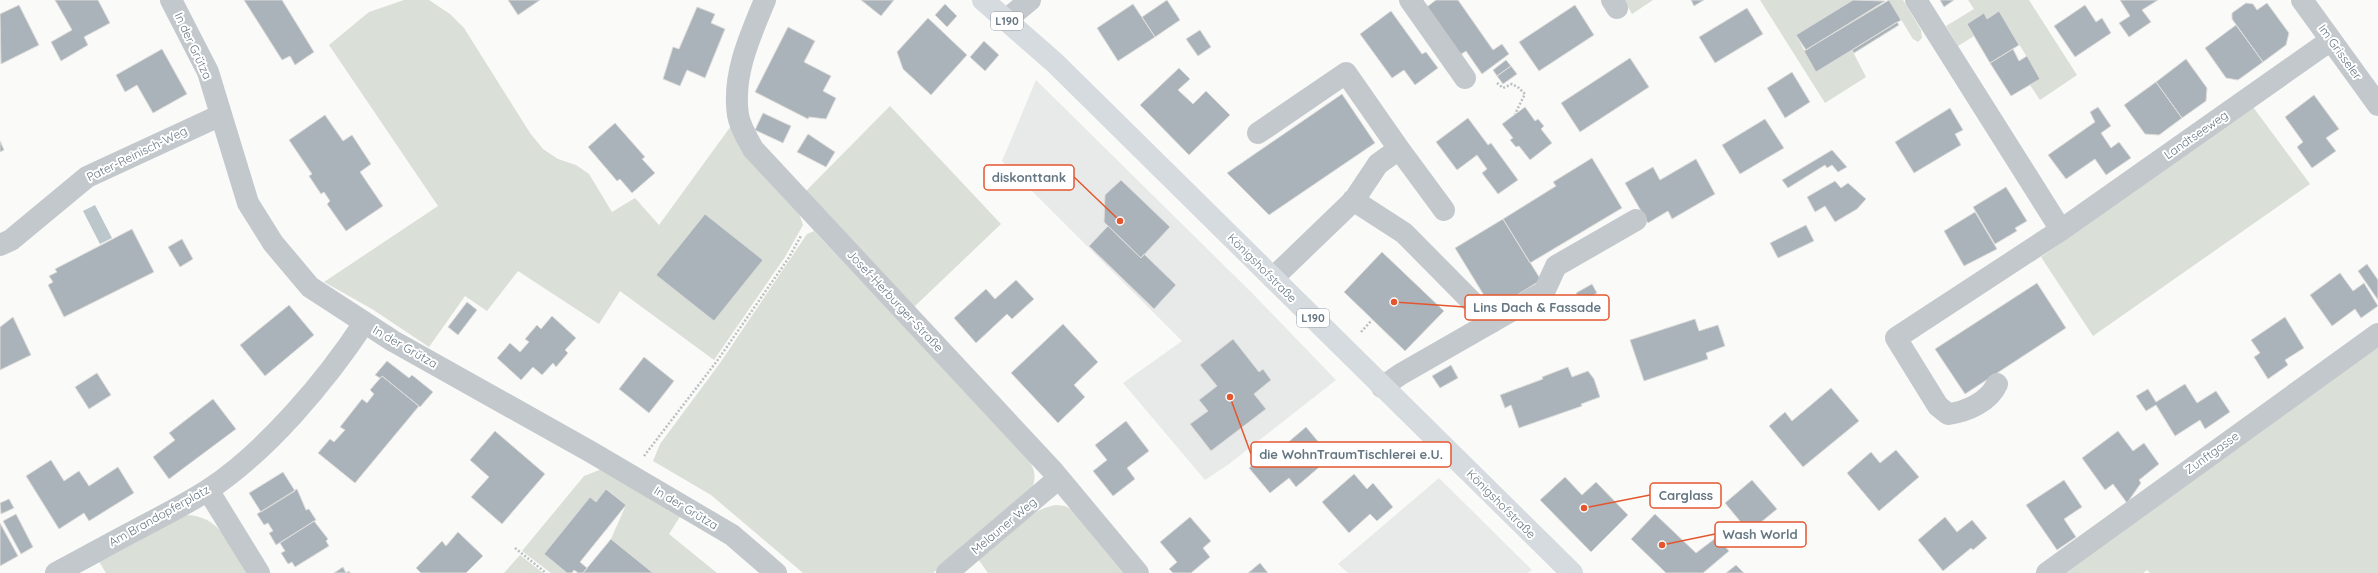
<svg xmlns="http://www.w3.org/2000/svg" width="2378" height="573" font-family="Quicksand,sans-serif">
  <style>
    .built { fill: #e8e9e9 }
    .green { fill: #dadfd7 }
    .water { fill: #bbc7cb }
    .building { fill: #aab3b9; stroke: #dcdcda }
    .lines { fill: none; stroke-linecap: round; stroke-linejoin: round }
    .path { stroke: #bbbfc2; stroke-width: 2.5; stroke-dasharray: 2 2; stroke-linecap: butt }
    .minor { stroke: #c3c8cc; stroke-width: 22 }
    .major { stroke: #d6dbdf; stroke-width: 22 }
    .labels { text-anchor: middle; stroke-width: 4; stroke-linejoin: round; paint-order: stroke }
    .shield { fill: #fff; stroke: #939fa8; stroke-width: 1 }
    .shield-label { font-size: 11px; font-weight: bold; fill: #657683 }
    .street-label { font-size: 12px; fill: #657683; stroke: #fff }
    .leader { fill: none; stroke: #e4572e; stroke-width: 1.5 }
    .callout-dot { fill: #e4572e; stroke: #fff; stroke-width: 1.5 }
    .callout { fill: #fff; stroke: #e4572e; stroke-width: 1.5 }
    .callout-label { font-size: 13px; text-anchor: middle; font-weight: bold; fill: #657683 }
  </style>
  <rect width="100%" height="100%" fill="#fafaf8"/>
  <path class="built" d="M1036 80 1253 294 1336 380 1229 464 1205 480 1123 383 1182 341 1002 161Z
    M1439 478 1532 570 1528 573H1348L1338 564Z"/>
  <path class="green" d="M404 0H429L450 14 464 28 530 133 543 149 558 159 576 165 589 174 612 212 635 198 659 225 731 126 799 213 803 225 785 257 714 360 620 291 599 324 518 271 487 311 465 296 429 347 372 309 324 282 438 206 329 45 369 12Z
    M1624 0H1653L1632 14Z
    M1760 0H1853L1796 35 1816 72 1852 50 1866 77 1825 103Z
    M1889 0H1903L1921 30 1922 38 1918 42 1913 39Z
    M1968 0H2029L2077 75 2040 100 2030 85 2040 78 1999 12 1987 19 1983 14 1967 24 1974 36 1958 46 1946 26 1974 9Z
    M890 106 1001 224 914 307 806 191Z
    M2253 107 2310 184 2093 336 2041 257Z
    M814 231 1029 460C1036 472 1036 479 1031 491L933 573H803L711 495 653 461 660 444 720 363 807 234Z
    M2378 341V573H2150L2147 570 2143 573H2058Z
    M602 469 681 515 669 534 717 573H653L611 539 626 505 607 489 596 502 590 497 544 554 567 573H551L522 551 584 476Z
    M1056 505 1065 506 1074 511 1127 573H988L978 559C1001 540 1026 510 1056 505Z
    M181 515C220 513 229 544 246 573H106L98 560Z
    M520 555 543 573H504Z"/>
  <path class="water" d="M95 205 112 238 100 244 83 211Z"/>
  <path class="building" d="M55 0H98L110 23 84 37 88 45 61 61 51 42 72 30Z
    M244 0H282L314 52 295 65 290 56 282 60Z
    M508 0H540L518 15Z
    M861 0H894L881 16Z
    M1167 0 1180 20 1155 37 1142 17Z
    M1436 0H1458L1493 50 1502 44 1509 54 1482 74 1466 51 1457 57 1423 10Z
    M1691 0H1704L1694 6Z
    M1853 0 1885 1 1806 50 1796 35Z
    M1889 0 1901 20 1816 72 1804 51Z
    M1940 0H1954L1944 7Z
    M2120 0H2158L2142 10 2151 22 2129 37 2119 23 2130 16Z
    M2246 3 2253 4 2257 10 2267 3 2289 33 2286 45 2263 62 2232 19V13Z
    M945 4 957 16 947 27 935 15Z
    M1133 4 1155 37 1118 61 1097 28Z
    M19 5 39 45 1 64 0 14Z
    M1575 5 1594 35 1539 71 1519 42Z
    M2085 5 2096 22 2102 18 2111 33 2075 57 2054 26Z
    M697 7 715 14 711 23 725 29 705 78 687 70 680 86 663 79 673 47 679 49Z
    M1747 8 1763 34 1715 63 1699 37Z
    M1391 11 1422 54 1426 52 1438 68 1415 85 1404 70 1392 78 1360 34Z
    M1999 11 2019 45 1990 63 1967 24 1984 13 1987 19Z
    M928 18 967 55 931 95 903 69 897 52Z
    M1897 22 1899 25 1854 53 1852 50Z
    M2236 25 2263 62 2238 80 2226 78 2205 48Z
    M788 27 815 41 804 62 831 76 823 91 836 98 826 119 809 117 808 119 755 92Z
    M1200 30 1211 47 1198 56 1186 39Z
    M984 41 999 55 985 71 970 57Z
    M162 49 187 94 153 113 137 85 125 92 116 75Z
    M2013 49 2019 61 2027 56 2040 79 2011 96 1990 63Z
    M1630 58 1649 87 1580 132 1561 103Z
    M2186 59 2207 88 2206 101 2182 118 2156 82Z
    M1506 60 1511 66 1497 76 1493 70Z
    M1511 66 1517 74 1503 84 1497 76Z
    M1179 68 1190 79 1178 90 1193 104 1206 91 1230 115 1189 155 1140 105Z
    M1792 72 1810 102 1785 118 1767 88Z
    M2156 82 2182 118 2159 135 2145 134 2124 105Z
    M1342 94 1375 143 1269 215 1227 173Z
    M2314 95 2339 129 2326 138 2336 151 2312 168 2297 147 2303 142 2285 117Z
    M1525 107 1535 121 1538 119 1544 126 1541 129 1552 143 1530 160 1519 146 1516 147 1510 140 1513 138 1502 124Z
    M2098 107 2111 126 2101 133 2111 148 2119 142 2131 158 2106 175 2095 159 2066 179 2048 155 2095 122 2090 112Z
    M1950 108 1963 130 1955 134 1961 145 1914 173 1895 142Z
    M763 113 791 126 783 143 755 130Z
    M325 115 343 141 352 135 371 164 360 172 383 206 346 231 327 204 330 201 324 192 321 194 309 176 312 174 289 140Z
    M1468 118 1488 145 1491 143 1518 180 1498 194 1482 173 1487 169 1477 155 1457 170 1436 142Z
    M1765 119 1784 148 1740 174 1722 145Z
    M615 123 645 157 642 159 655 173 632 193 620 179 617 181 588 147Z
    M808 134 835 152 826 167 797 152Z
    M0 141 4 150 0 152Z
    M1832 150 1847 167 1838 172 1832 165 1827 168 1825 165 1788 188 1782 180Z
    M1592 158 1622 208 1530 263 1503 219 1556 186 1553 182Z
    M1696 159 1715 194 1672 219 1668 211 1648 223 1625 183 1653 167 1660 180Z
    M1121 180 1170 227 1141 258 1104 222 1105 195Z
    M1835 181 1841 188 1848 183 1866 199 1857 209 1835 222 1825 206 1815 212 1807 197Z
    M2006 187 2027 221 2015 228 2017 231 1995 244 1973 207Z
    M1975 212 1997 249 1964 266 1944 231Z
    M705 214 763 260 714 321 656 275Z
    M1503 219 1541 280 1493 310 1455 248Z
    M1806 225 1814 241 1778 258 1770 243Z
    M1108 226 1141 258 1144 254 1176 285 1154 309 1089 246Z
    M132 229 154 272 64 317 48 285 53 282 49 276 57 272 55 269Z
    M182 239 193 259 180 267 168 247Z
    M1382 252 1444 311 1405 351 1344 292Z
    M2367 264 2378 280V300L2358 271Z
    M2340 273 2353 291 2364 283 2378 306 2361 318 2355 309 2332 326 2310 295Z
    M1016 280 1034 299 1012 319 1007 314 976 343 954 318 986 289 995 299Z
    M2037 283 2066 328 1965 394 1935 349Z
    M1592 284 1597 293 1581 302 1576 293Z
    M467 302 477 310 458 335 448 327Z
    M289 305 314 335 265 376 240 345Z
    M552 316 576 338 565 350 568 353 556 367 553 363 542 375 533 367 521 380 497 358 510 343 520 352 529 342 525 339 537 325 541 329Z
    M13 317 31 355 0 370V327Z
    M2285 317 2304 348 2285 360 2288 365 2268 379 2254 357 2260 353 2251 340Z
    M1695 319 1699 331 1718 325 1725 346 1706 353 1708 359 1644 381 1630 340Z
    M1063 324 1098 362 1074 385 1085 397 1058 423 1011 373Z
    M1233 339 1259 372 1263 369 1271 380 1254 394 1266 409 1211 451 1190 424 1208 411 1199 400 1217 386 1200 365Z
    M644 357 674 381 649 413 619 389Z
    M387 361 409 378 412 375 433 392 420 407 382 376 380 378 375 375Z
    M1451 365 1458 378 1440 388 1432 376Z
    M1568 367 1572 377 1588 371 1594 379 1600 397 1581 404 1582 406 1519 428 1511 405 1505 408 1500 395 1543 379 1542 377Z
    M97 373 111 395 89 409 75 387Z
    M382 376 419 406 355 483 318 453 330 439 334 442 345 430 340 427 362 399 367 403 374 394 370 390Z
    M2185 384 2197 403 2216 391 2230 412 2205 429 2200 420 2175 436 2156 405 2146 411 2136 396 2148 389 2156 402Z
    M1831 388 1859 421 1803 467 1769 426 1785 412 1792 421Z
    M213 399 236 429 169 479 153 457 175 440 169 433Z
    M1126 421 1149 451 1127 468 1135 479 1113 496 1093 471 1107 460 1095 445Z
    M1306 427 1331 457 1296 487 1289 478 1270 493 1249 468 1268 451 1272 456Z
    M495 431 545 474 502 524 471 497 489 477 470 460Z
    M2118 431 2133 451 2144 443 2159 464 2139 480 2141 483 2127 503 2113 484 2105 490 2082 458Z
    M1896 450 1919 477 1879 511 1847 473 1871 452 1880 463Z
    M51 460 64 481 79 471 89 486 118 467 134 493 89 521 84 513 59 529 26 476Z
    M283 472 295 491 261 512 249 493Z
    M1354 474 1367 489 1373 483 1393 507 1377 521 1370 514 1349 533 1322 502Z
    M1565 477 1582 495 1596 482 1628 515 1591 552 1540 500Z
    M1752 480 1777 509 1749 532 1725 503Z
    M2064 480 2082 507 2064 519 2076 537 2057 550 2026 505Z
    M297 489 306 510 309 509 316 520 276 545 269 533 273 531 268 523 264 525 257 514Z
    M606 489 626 505 580 562 587 568 583 573H578L574 570 572 573H567L544 554 590 497 596 502Z
    M9 499 14 508 1 514 0 503Z
    M16 514 33 547 21 554 3 521Z
    M1655 514 1696 553 1717 537 1729 551 1703 573H1666L1631 539Z
    M1190 517 1211 541 1203 548 1210 557 1191 573H1173L1169 569 1177 562 1160 542Z
    M1945 517 1957 532 1972 520 1987 538 1973 550 1971 548 1943 571 1918 540Z
    M314 521 328 539 326 541 329 546 295 567 292 562 288 564 281 553 285 551 280 543Z
    M0 523 18 556 0 566Z
    M458 532 483 556 466 573H421L416 568 442 541 446 546Z
    M611 539 653 573H583Z
    M1260 563 1268 573H1248Z
    M1736 565 1744 573H1726Z
    M343 567 346 573 349 571 350 573H334Z"/>
  <g class="lines">
    <path class="path" d="M1497 83 1503 88 1512 84 1519 88 1525 94 1515 114
      M1361 332 1372 320
      M644 456 717 361 788 259 801 236
      M515 548 546 573"/>
    <path class="minor" d="M171 0 208 72 248 203 273 243 310 287 393 341 591 452 732 535 776 573
      M765 0C750 36 732 75 738 115 740 127 747 138 753 149L1053 471 1138 573
      M1410 0 1465 78
      M1612 0 1617 8
      M1916 0 2061 230 2331 40
      M2302 0 2378 105
      M1006 20 1030 0
      M1258 133 1346 73 1399 149 1378 164 1354 200 1273 278
      M1399 149 1444 210
      M1353 200 1404 233 1492 322
      M0 245 11 240 87 177 221 115
      M1997 384C1989 402 1966 412 1948 414L1938 406 1896 338 2061 230
      M1382 387 1401 374 1544 292 1556 266 1636 220
      M208 490 259 573
      M56 573C83 559 109 544 136 530 160 517 185 505 208 490 266 452 326 381 364 323
      M947 573 1059 478
      M2047 573 2378 334"/>
    <path class="major" d="M983 0 1055 63 1572 573"/>
  </g>
  <g class="labels">
    <g class="shield">
      <rect x="991" y="12" width="32" height="18" rx="3"/>
      <rect x="1297" y="309" width="32" height="18" rx="3"/>
    </g>
    <g class="shield-label">
      <text x="1007" y="25">L190</text>
      <text x="1313" y="322">L190</text>
    </g>
    <g class="street-label">
      <text transform="translate(193 46) rotate(65)" y="4">In der Grütza</text>
      <text transform="translate(2340 52) rotate(54)" y="4">Im Grisseler</text>
      <text transform="translate(2196 135) rotate(-35)" y="4">Landtseeweg</text>
      <text transform="translate(137 154) rotate(-26)" y="4">Pater-Reinisch-Weg</text>
      <text transform="translate(1262 268) rotate(45)" y="4">Königshofstraße</text>
      <text transform="translate(895 301) rotate(47)" y="4">Josef-Herburger-Straße</text>
      <text transform="translate(405 347) rotate(30)" y="4">In der Grütza</text>
      <text transform="translate(2212 453) rotate(-36)" y="4">Zunftgasse</text>
      <text transform="translate(1501 504) rotate(45)" y="4">Königshofstraße</text>
      <text transform="translate(686 508) rotate(31)" y="4">In der Grütza</text>
      <text transform="translate(159 516) rotate(-29)" y="4">Am Brandopferplatz</text>
      <text transform="translate(1004 526) rotate(-40)" y="4">Melauner Weg</text>
    </g>
  </g>
  <path class="leader" d="M1120 221L1074 177M1394 302L1465 307M1230 397L1251 454M1584 508L1650 495M1662 545L1715 534"/>
  <g class="callout-dot">
    <circle cx="1120" cy="221" r="4"/>
    <circle cx="1394" cy="302" r="4"/>
    <circle cx="1230" cy="397" r="4"/>
    <circle cx="1584" cy="508" r="4"/>
    <circle cx="1662" cy="545" r="4"/>
  </g>
  <g class="callout">
    <rect x="984" y="165" width="90" height="25" rx="4"/>
    <rect x="1465" y="295" width="144" height="25" rx="4"/>
    <rect x="1251" y="442" width="200" height="25" rx="4"/>
    <rect x="1650" y="483" width="71" height="25" rx="4"/>
    <rect x="1715" y="522" width="91" height="25" rx="4"/>
  </g>
  <g class="callout-label">
    <text x="1029" y="182">diskonttank</text>
    <text x="1537" y="312">Lins Dach &amp; Fassade</text>
    <text x="1351" y="459">die WohnTraumTischlerei e.U.</text>
    <text x="1686" y="500">Carglass</text>
    <text x="1760" y="539">Wash World</text>
  </g>
</svg>
